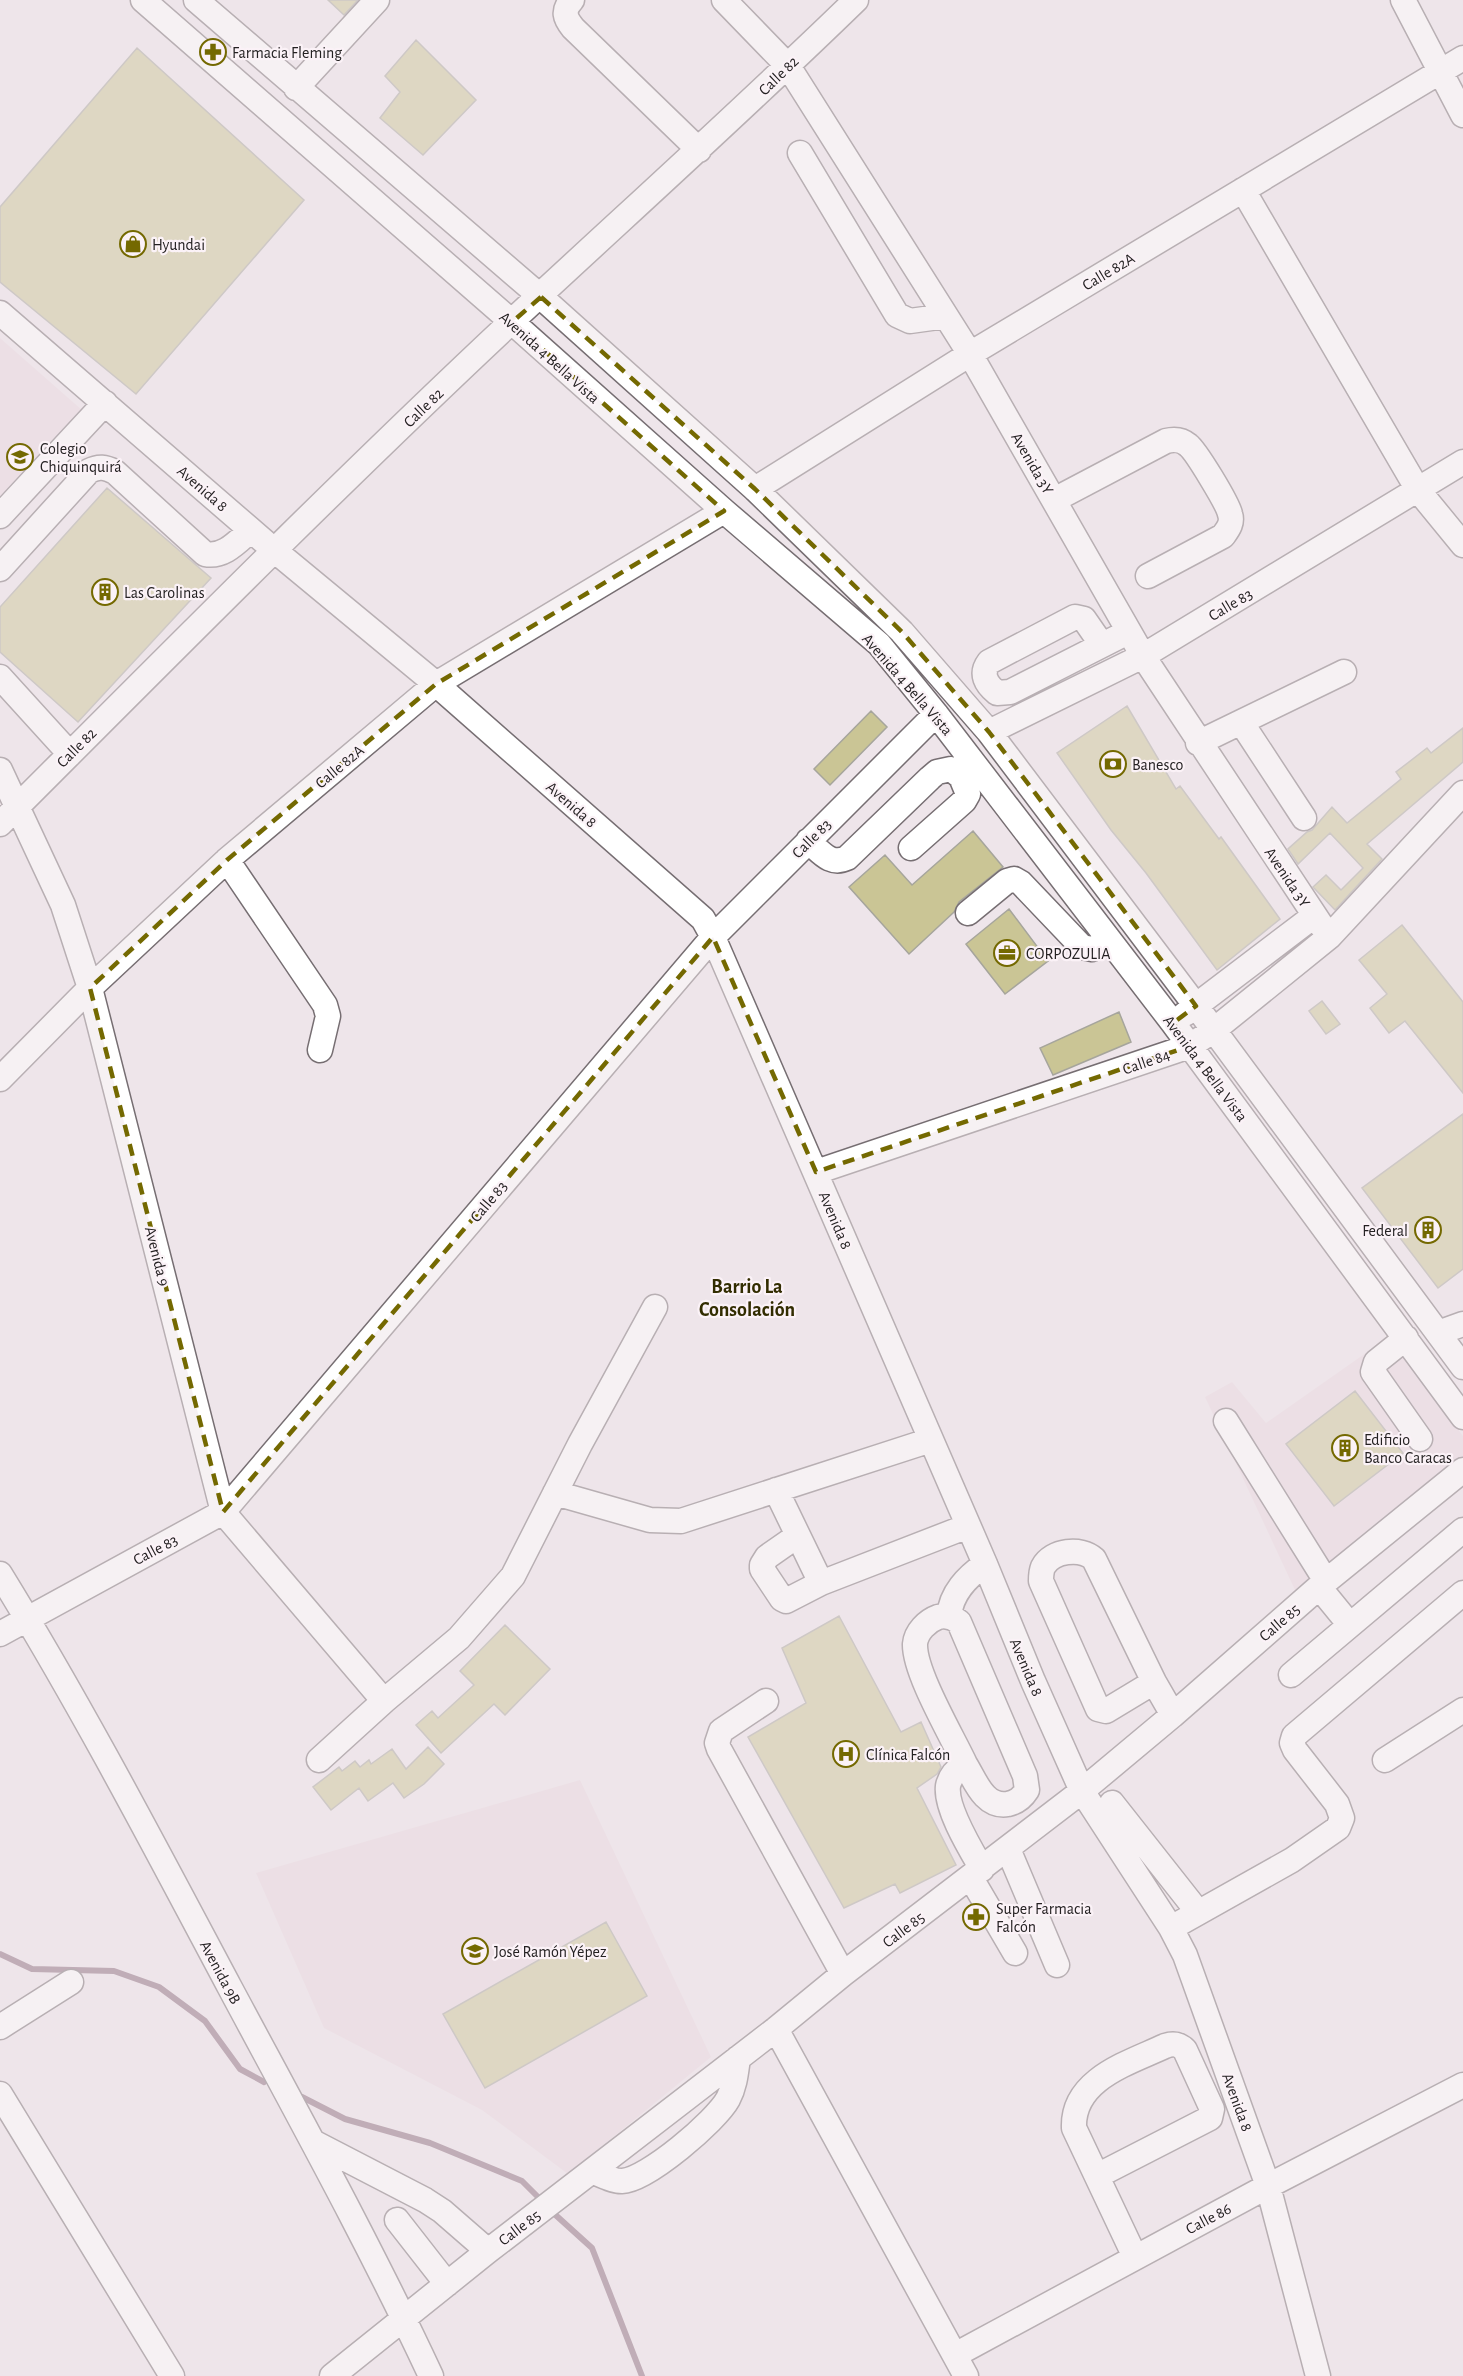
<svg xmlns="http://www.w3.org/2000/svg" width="1463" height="2376" font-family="'Alegreya Sans',sans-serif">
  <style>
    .built { fill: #e8d8e1 }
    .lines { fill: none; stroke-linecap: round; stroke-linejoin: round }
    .stream { stroke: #87687b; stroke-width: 6 }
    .building { fill: #cac595; stroke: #a6a59c; stroke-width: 1.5 }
    .minor-casing { stroke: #766e72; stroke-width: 27 }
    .minor { stroke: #fff; stroke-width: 24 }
    .marked { fill: none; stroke: #746901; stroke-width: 4.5; stroke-dasharray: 12 8; stroke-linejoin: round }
    .labels { text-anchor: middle; stroke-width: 4.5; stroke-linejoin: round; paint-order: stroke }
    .poi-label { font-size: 16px; fill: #242122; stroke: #fbf2f7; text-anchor: start }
    .street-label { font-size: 16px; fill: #242122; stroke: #fbf2f7 }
    .quarter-label { font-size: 20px; font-weight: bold; fill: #322d01; stroke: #fbf2f7 }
  </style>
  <rect width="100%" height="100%" fill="#eee5ea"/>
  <path class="built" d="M0 338 82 410 0 505Z
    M1390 1336 1463 1436V1457L1295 1590 1205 1397 1232 1382 1266 1423Z
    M580 1780 711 2057 568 2174 482 2110 324 2028 256 1873Z"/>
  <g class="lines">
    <path class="stream" d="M0 1954 32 1969 114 1971 159 1987 205 2021 240 2069 264 2082
      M302 2097 345 2119 430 2143 522 2181 543 2202
      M550 2210 592 2248 642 2376"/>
  </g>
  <path class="building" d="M328 0H358L344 15Z
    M416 40 476 100 423 155 380 118 400 92 385 76Z
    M137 48 304 200 136 394 0 282V207Z
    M107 488 211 578 78 722 0 652V607Z
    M1127 706 1176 789 1180 786 1219 839 1221 837 1280 919 1217 970 1146 873 1111 830 1057 753Z
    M871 711 887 727 830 785 814 769Z
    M1463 728V762L1367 844 1382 859 1335 910 1313 887 1326 875 1341 890 1363 868 1330 833 1298 864 1288 849 1307 832 1312 830 1332 807 1347 823 1401 779 1396 772 1427 748 1431 753Z
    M973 831 1003 867 959 902 954 912 909 954 849 887 885 855 912 885Z
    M1009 909 1048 961 1005 994 966 944Z
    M1402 925 1463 1002V1093L1405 1021 1389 1033 1370 1008 1387 994 1359 960Z
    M1322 1001 1340 1024 1326 1034 1309 1011Z
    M1119 1012 1131 1042 1053 1075 1040 1048Z
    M1463 1114V1269L1438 1288 1362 1188Z
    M1355 1391 1403 1453 1334 1506 1286 1444Z
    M839 1616 901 1732 921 1722 941 1767 937 1774 917 1788 956 1865 900 1893 895 1884 844 1908 748 1737 806 1703 782 1648Z
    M505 1625 550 1669 505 1715 494 1704 441 1753 416 1725 432 1711 438 1718 474 1685 460 1671Z
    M428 1747 444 1764 424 1784 404 1798 393 1783 368 1801 359 1788 331 1810 313 1787 339 1767 342 1771 355 1761 360 1767 369 1760 371 1764 392 1749 406 1769Z
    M606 1922 647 1996 485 2088 443 2014Z"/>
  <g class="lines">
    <defs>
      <path id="minor" d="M143 0 512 322 724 511 879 644 936 714 1173 1023 1463 1417
        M196 0 541 297 755 489 902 632 989 732 1196 1006 1463 1367
        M572 0C562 11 565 18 573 28L699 150
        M724 0 788 66 970 354 1143 656 1329 937
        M1403 0 1463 115
        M296 88 377 0
        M800 153 897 315 910 321 946 316
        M1243 190 1418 490 1463 545
        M0 313 274 550 436 684 703 919 713 937 985 1564 1033 1681 1082 1791 1171 1928 1185 1955 1268 2186 1318 2376
        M755 489 970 354 1463 58
        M1054 500 1166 441C1174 439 1181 439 1188 445 1196 451 1228 504 1230 514 1233 523 1228 529 1223 536L1148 576
        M0 516 105 403
        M0 569 89 471C99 466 105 467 115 472L205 554C224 558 238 541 251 530
        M1102 645 1084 619 1075 617 989 662C980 674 986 684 997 693L1010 692 1128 632
        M0 677 70 754
        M1241 722 1304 818
        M989 732 1143 656 1463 462
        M1198 743 1344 672
        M0 770 63 905 90 988 223 1512 384 1701
        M0 824C169 655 337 485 511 322 626 215 743 110 856 0
        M808 841C821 852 830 866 847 858L930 778 937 772 951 769 961 777 968 794 964 801 911 848
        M227 860 325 1005 328 1016 320 1050
        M968 913 1007 881 1014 879 1021 883 1082 947 1092 949 1110 941
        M1185 1014 1314 916
        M0 1079 90 988 227 860 436 684 724 511
        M816 1172 1190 1046 1214 1030 1329 937 1463 793
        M1438 1333 1463 1324
        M1406 1338 1376 1362 1373 1372 1420 1439
        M1226 1421 1326 1581
        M776 1490 821 1583 968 1526
        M555 1493 650 1520 681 1521 931 1440
        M797 1536 767 1557 762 1565V1569L782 1599 786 1601 821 1583
        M0 1574C82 1707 155 1847 229 1986 298 2115 369 2243 431 2376
        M1319 1587 1350 1625
        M949 1616C951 1593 967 1577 985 1564
        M0 1634 223 1512 713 937 936 714
        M1291 1675 1463 1530
        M1154 1682 1106 1711 1098 1709 1041 1581C1041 1576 1041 1572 1043 1567 1052 1550 1081 1547 1094 1559L1154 1682 1173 1715
        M766 1701 721 1731 717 1743 719 1749 843 1974
        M319 1760 384 1701 459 1638 513 1576 580 1444 655 1307
        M1385 1760 1463 1710
        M965 1764C975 1780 984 1808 1008 1804 1017 1802 1022 1798 1027 1790L1025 1776 959 1622C953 1617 946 1615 938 1617 927 1621 916 1632 915 1644 914 1672 952 1736 965 1764 957 1769 950 1776 948 1786 945 1808 971 1850 982 1869
        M1112 1803 1198 1912
        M1008 1849 1057 1965
        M971 1878 1015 1953
        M1171 1928 1292 1860 1338 1828 1342 1818 1337 1804 1295 1750 1292 1743 1294 1736 1463 1593
        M0 2027 71 1982
        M776 2029 966 2376
        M0 2094 172 2376
        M313 2142 425 2200 442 2211 488 2251
        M592 2171C601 2175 612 2181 622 2181 647 2180 716 2121 728 2099 735 2086 736 2072 738 2058
        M1097 2176 1210 2118 1212 2109 1185 2050C1179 2044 1174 2043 1165 2046 1129 2063 1072 2079 1074 2128L1135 2257
        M397 2220 447 2284
        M955 2355 1268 2186 1463 2085
        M332 2376 488 2251 776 2029 843 1974 1082 1791 1173 1715 1319 1587 1463 1470"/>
    </defs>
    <use href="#minor" class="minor-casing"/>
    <use href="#minor" class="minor"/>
  </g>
  <path d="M0 0H1463V2376H0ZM541 297 755 489 902 632 989 732 1196 1006 1173 1023 1190 1046 816 1172 713 937 223 1512 90 988 227 860 436 684 724 511 512 322Z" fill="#eee5ea" fill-opacity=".55" fill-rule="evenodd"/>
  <path class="marked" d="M541 297 755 489 902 632 989 732 1196 1006 1173 1023 1190 1046 816 1172 713 937 223 1512 90 988 227 860 436 684 724 511 512 322Z"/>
  <defs>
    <symbol id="pharmacy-ring" viewBox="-11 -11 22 22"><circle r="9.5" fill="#fbf2f7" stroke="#746901" stroke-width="1.5"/><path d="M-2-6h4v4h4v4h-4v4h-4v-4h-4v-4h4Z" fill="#746901"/></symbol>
    <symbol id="shop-ring" viewBox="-11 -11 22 22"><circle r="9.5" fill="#fbf2f7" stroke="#746901" stroke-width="1.5"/><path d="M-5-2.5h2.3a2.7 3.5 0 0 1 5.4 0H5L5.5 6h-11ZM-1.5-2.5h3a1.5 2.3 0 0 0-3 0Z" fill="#746901"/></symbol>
    <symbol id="school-ring" viewBox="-11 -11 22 22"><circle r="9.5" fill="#fbf2f7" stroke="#746901" stroke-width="1.5"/><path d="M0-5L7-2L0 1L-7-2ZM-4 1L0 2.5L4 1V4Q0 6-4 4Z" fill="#746901"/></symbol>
    <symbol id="building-ring" viewBox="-11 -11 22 22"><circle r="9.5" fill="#fbf2f7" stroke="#746901" stroke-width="1.5"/><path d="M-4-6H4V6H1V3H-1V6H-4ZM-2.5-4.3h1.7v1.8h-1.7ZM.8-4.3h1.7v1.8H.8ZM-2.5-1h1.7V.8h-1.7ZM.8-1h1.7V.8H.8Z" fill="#746901"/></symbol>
    <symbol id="bank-ring" viewBox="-11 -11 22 22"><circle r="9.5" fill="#fbf2f7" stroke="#746901" stroke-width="1.5"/><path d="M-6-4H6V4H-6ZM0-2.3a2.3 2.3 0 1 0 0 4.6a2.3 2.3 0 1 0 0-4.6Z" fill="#746901"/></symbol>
    <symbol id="office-ring" viewBox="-11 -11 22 22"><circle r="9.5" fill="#fbf2f7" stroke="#746901" stroke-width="1.5"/><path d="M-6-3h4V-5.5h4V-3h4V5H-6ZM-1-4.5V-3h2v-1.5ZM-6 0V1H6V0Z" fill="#746901"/></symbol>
    <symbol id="hospital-ring" viewBox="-11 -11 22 22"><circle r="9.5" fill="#fbf2f7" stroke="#746901" stroke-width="1.5"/><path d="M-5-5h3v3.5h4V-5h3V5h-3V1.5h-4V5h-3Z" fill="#746901"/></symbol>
  </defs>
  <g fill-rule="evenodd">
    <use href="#pharmacy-ring" x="198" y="37" width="30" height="30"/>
    <use href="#shop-ring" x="118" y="229" width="30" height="30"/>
    <use href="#school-ring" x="5" y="442" width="30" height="30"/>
    <use href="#building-ring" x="90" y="577" width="30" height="30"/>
    <use href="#bank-ring" x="1098" y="749" width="30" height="30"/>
    <use href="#office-ring" x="992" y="938" width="30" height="30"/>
    <use href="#building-ring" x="1413" y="1215" width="30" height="30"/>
    <use href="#building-ring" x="1330" y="1433" width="30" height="30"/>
    <use href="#hospital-ring" x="831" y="1739" width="30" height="30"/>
    <use href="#pharmacy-ring" x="961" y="1902" width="30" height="30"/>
    <use href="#school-ring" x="460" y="1936" width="30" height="30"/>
  </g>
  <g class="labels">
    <g class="poi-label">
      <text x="232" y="58">Farmacia Fleming</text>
      <text x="152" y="250">Hyundai</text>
      <text x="40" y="454">Colegio<tspan x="40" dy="18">Chiquinquirá</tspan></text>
      <text x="124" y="598">Las Carolinas</text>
      <text x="1132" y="770">Banesco</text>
      <text x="1026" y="959">CORPOZULIA</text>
      <text x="1408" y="1236" text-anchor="end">Federal</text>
      <text x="1364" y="1445">Edificio<tspan x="1364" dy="18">Banco Caracas</tspan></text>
      <text x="866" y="1760">Clínica Falcón</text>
      <text x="996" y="1914">Super Farmacia<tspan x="996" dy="18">Falcón</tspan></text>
      <text x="494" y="1957">José Ramón Yépez</text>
    </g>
    <g class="street-label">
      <text transform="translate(778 75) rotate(-44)" y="6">Calle 82</text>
      <text transform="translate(1108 271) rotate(-31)" y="6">Calle 82A</text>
      <text transform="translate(550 357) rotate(42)" y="6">Avenida 4 Bella Vista</text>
      <text transform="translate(423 407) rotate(-44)" y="6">Calle 82</text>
      <text transform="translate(1033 463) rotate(60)" y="6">Avenida 3Y</text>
      <text transform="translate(203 488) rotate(41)" y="6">Avenida 8</text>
      <text transform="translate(1230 604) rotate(-31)" y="6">Calle 83</text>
      <text transform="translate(908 684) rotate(49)" y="6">Avenida 4 Bella Vista</text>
      <text transform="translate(76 747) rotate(-45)" y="6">Calle 82</text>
      <text transform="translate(339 766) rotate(-40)" y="6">Calle 82A</text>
      <text transform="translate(572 804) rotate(41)" y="6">Avenida 8</text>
      <text transform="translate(811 838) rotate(-45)" y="6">Calle 83</text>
      <text transform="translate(1288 877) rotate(56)" y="6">Avenida 3Y</text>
      <text transform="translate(1146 1061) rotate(-19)" y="6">Calle 84</text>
      <text transform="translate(1206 1068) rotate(53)" y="6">Avenida 4 Bella Vista</text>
      <text transform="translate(488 1201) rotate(-50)" y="6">Calle 83</text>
      <text transform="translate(836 1220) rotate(67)" y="6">Avenida 8</text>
      <text transform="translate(158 1256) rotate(76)" y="6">Avenida 9</text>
      <text transform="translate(155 1549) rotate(-28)" y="6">Calle 83</text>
      <text transform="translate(1279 1622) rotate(-41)" y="6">Calle 85</text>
      <text transform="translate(1027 1667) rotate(67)" y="6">Avenida 8</text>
      <text transform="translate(903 1929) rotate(-37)" y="6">Calle 85</text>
      <text transform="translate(221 1972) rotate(62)" y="6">Avenida 9B</text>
      <text transform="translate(1238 2102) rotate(70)" y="6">Avenida 8</text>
      <text transform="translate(1208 2218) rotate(-28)" y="6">Calle 86</text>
      <text transform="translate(519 2227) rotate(-37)" y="6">Calle 85</text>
    </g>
    <g class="quarter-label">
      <text x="747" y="1293">Barrio La<tspan x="747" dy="23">Consolación</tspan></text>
    </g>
  </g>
</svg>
